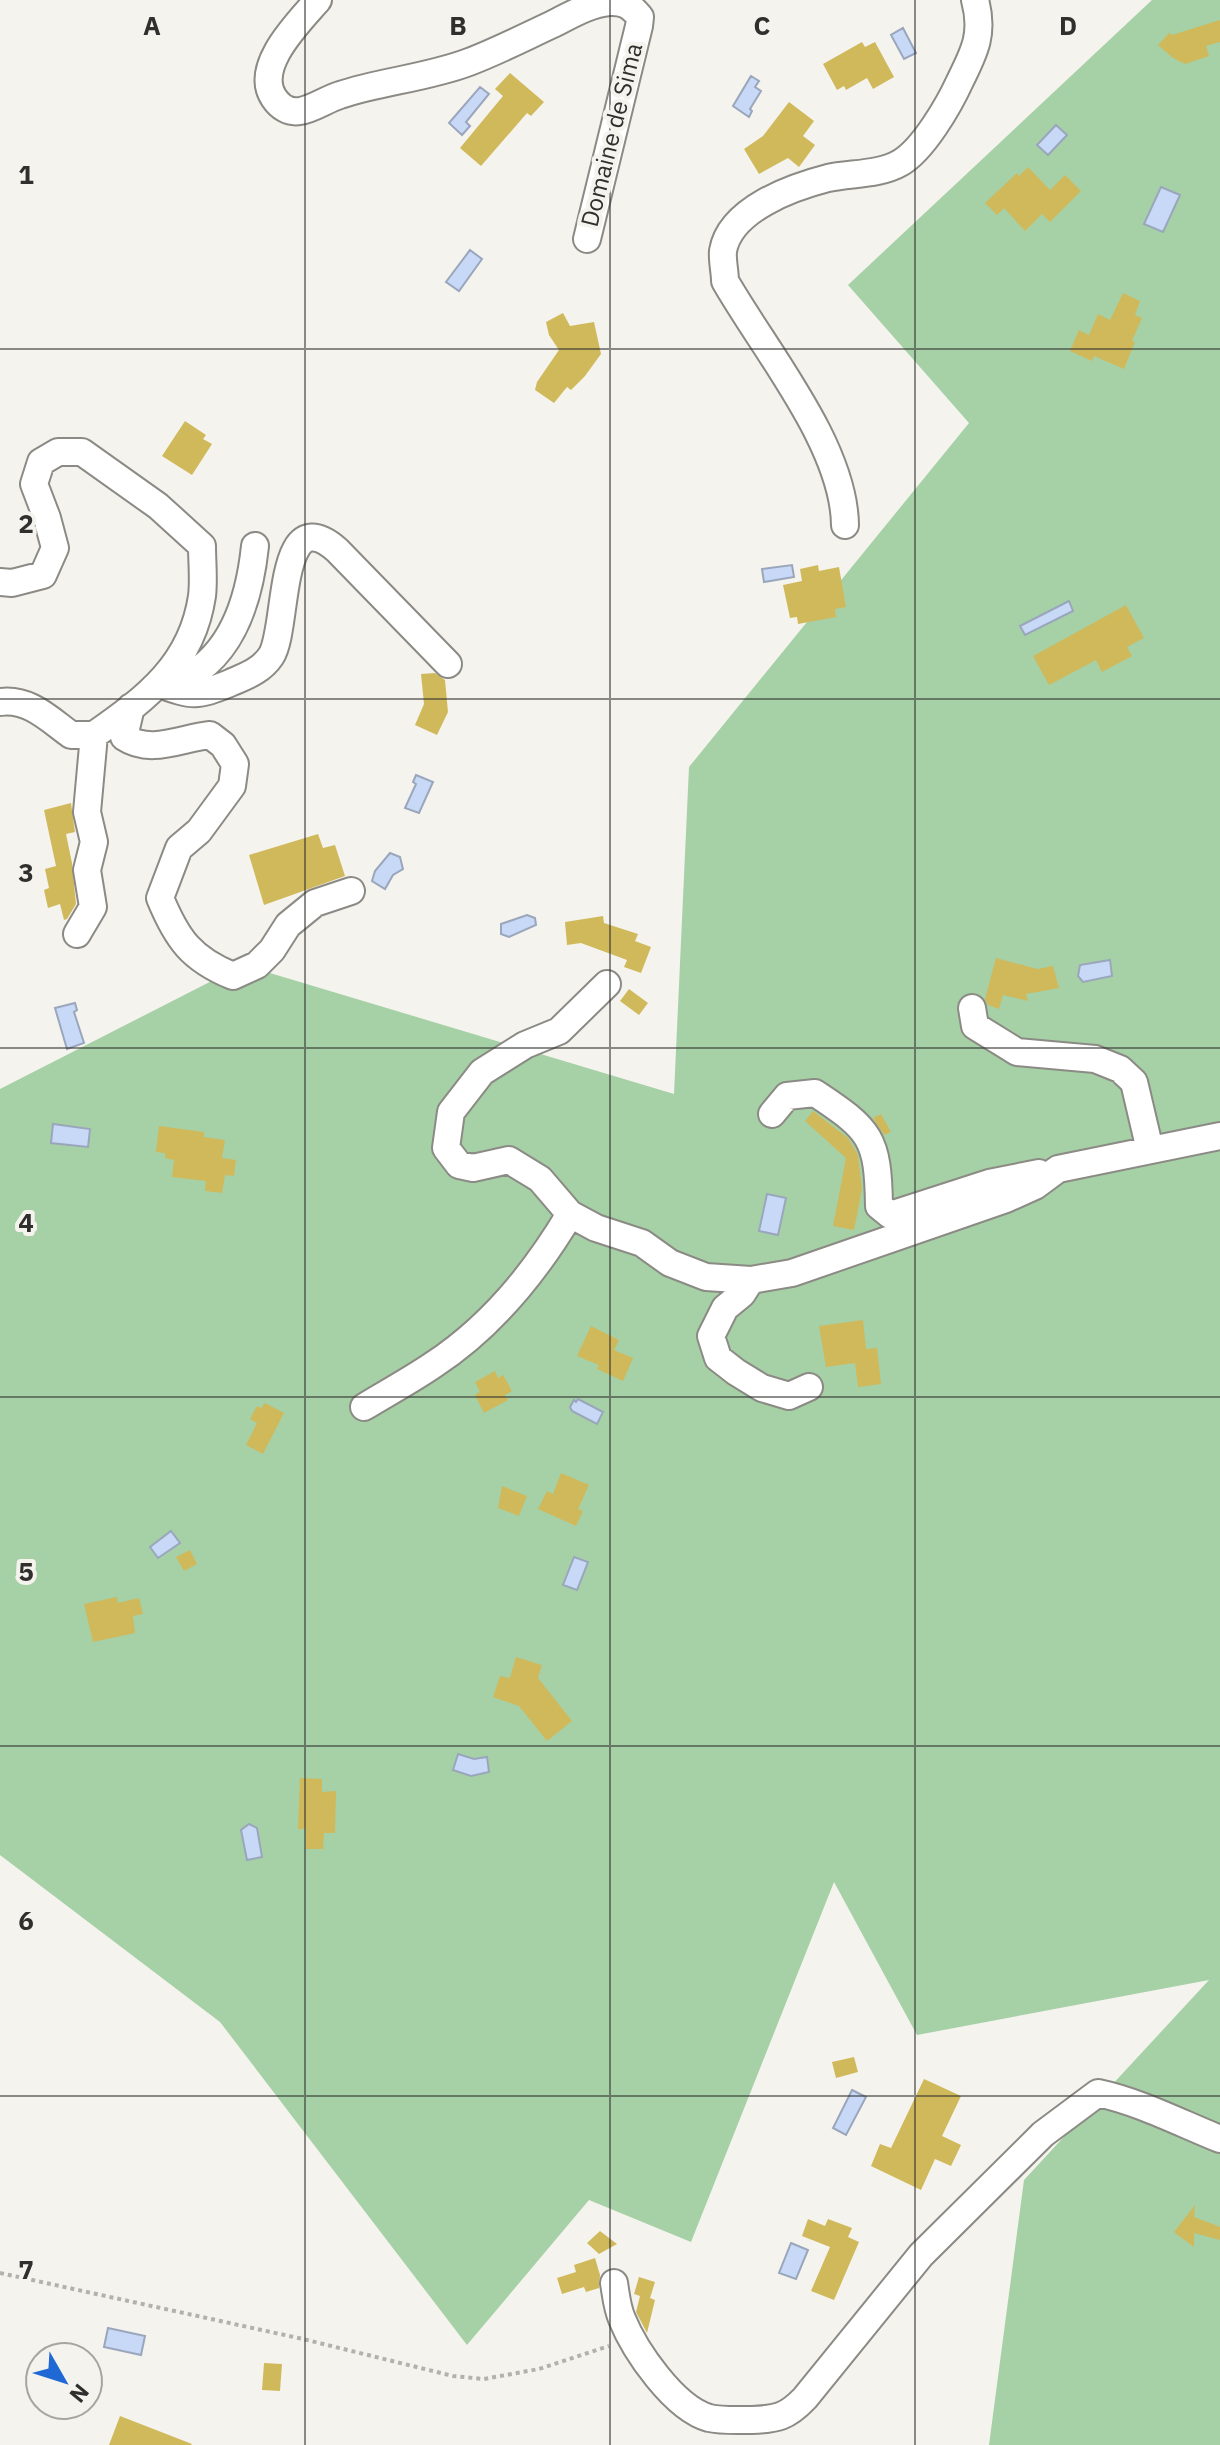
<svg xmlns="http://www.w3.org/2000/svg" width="1220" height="2445" font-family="'IBM Plex Sans',sans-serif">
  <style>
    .green { fill: #a6d0a6 }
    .water { fill: #c8d9f8; stroke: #9aa6bb; stroke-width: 2 }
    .building { fill: #d0b95b }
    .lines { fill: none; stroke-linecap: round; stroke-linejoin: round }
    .minor-casing { stroke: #8b8a84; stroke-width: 30 }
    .path { stroke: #b2b1ac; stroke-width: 4; stroke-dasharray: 4 4; stroke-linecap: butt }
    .minor { stroke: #fff; stroke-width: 26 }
    .grid { fill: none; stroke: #302f2d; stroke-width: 2; stroke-opacity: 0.55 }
    .labels { text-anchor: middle; stroke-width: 8; stroke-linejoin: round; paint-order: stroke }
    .street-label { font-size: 24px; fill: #302f2d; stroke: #f5f3ed }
    .grid-label { font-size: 26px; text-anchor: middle; font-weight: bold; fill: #302f2d; stroke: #f5f3ed; stroke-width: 8; stroke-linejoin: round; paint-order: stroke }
  </style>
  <rect width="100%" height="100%" fill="#f5f3ed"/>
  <path class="green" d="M1152 0H1220V2445H989L1024 2180 1209 1980 917 2035 834 1882 691 2242 589 2200 467 2345 220 2022 0 1855V1089L243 965 674 1094 689 767 969 423 848 285Z"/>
  <path class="water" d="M903 28 916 53 904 59 891 35Z
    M751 76 759 81 755 87 761 91 750 109 752 111 749 117 733 106Z
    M480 87 489 94 466 122 470 126 462 135 449 123Z
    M1056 125 1067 135 1048 155 1037 145Z
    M1161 187 1180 195 1163 232 1144 224Z
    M470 250 482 259 459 291 446 282Z
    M792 565 794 577 764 582 762 569Z
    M1069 601 1073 611 1025 635 1020 626Z
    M416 775 433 782 419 813 405 808 416 784 413 782Z
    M390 853 400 857 403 869 393 875 385 889 372 881 375 871Z
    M527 915 535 918 536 925 509 937 501 934V924Z
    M1110 960 1112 976 1083 982 1078 976 1080 965Z
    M75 1003 77 1010 74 1012 84 1043 67 1049 55 1008Z
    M53 1124 90 1129 88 1147 51 1143Z
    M767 1194 786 1198 778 1235 759 1231Z
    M578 1399 603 1412 597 1424 572 1411 570 1407 574 1400 576 1402Z
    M171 1531 180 1543 158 1558 150 1547Z
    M574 1557 588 1562 577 1590 563 1585Z
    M458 1754 474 1759 487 1757 489 1772 471 1776 453 1770Z
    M249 1824 257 1828 262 1857 247 1860 241 1830Z
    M852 2090 866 2097 846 2135 833 2128Z
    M791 2243 808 2250 796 2279 779 2273Z
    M108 2328 145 2336 141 2355 104 2347Z"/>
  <path class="building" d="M1220 20V42L1206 46 1209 56 1185 64 1173 58 1158 45 1169 33 1172 35Z
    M862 42 865 47 875 42 894 77 873 89 867 78 846 90 844 86 837 90 823 64Z
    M510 73 544 102 531 116 527 113 481 166 460 148 503 96 495 89Z
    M789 102 814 121 803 136 815 145 799 167 788 158 759 174 744 149 763 136Z
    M1028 167 1050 190 1065 175 1081 191 1050 222 1042 214 1025 231 1004 208 997 215 985 203 1017 173 1019 176Z
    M1123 293 1140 301 1135 315 1142 318 1132 341 1135 342 1124 369 1094 356 1092 361 1070 351 1079 330 1089 335 1098 314 1110 320Z
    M563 313 570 326 594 322 601 354 585 376 571 390 567 387 554 403 535 390 537 382 559 350 549 335 546 322Z
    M185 421 206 435 203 439 212 444 192 475 162 456Z
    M818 565 819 571 839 567 846 607 835 609 836 617 798 624 797 617 790 618 783 585 802 581 800 569Z
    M1126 605 1144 638 1127 647 1132 656 1102 672 1096 660 1049 685 1033 656Z
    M435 673 445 680 448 712 437 735 415 725 424 704 421 674Z
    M71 803 75 832 66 834 72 863 76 904 67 919 64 920 60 904 48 908 44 890 49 888 45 869 56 866 44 810Z
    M318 834 323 848 335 845 345 876 264 905 249 855Z
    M603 916 604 923 638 934 635 941 651 947 641 973 624 967 627 960 581 943 567 945 565 922Z
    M996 958 1037 969 1053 966 1059 988 1026 994 1028 1001 1003 995 999 1009 988 1005 985 999Z
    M629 989 648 1003 639 1015 620 1001Z
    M813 1111 848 1138 858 1155 862 1189 854 1230 833 1226 846 1158 805 1121Z
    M881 1114 891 1132 884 1135 873 1118Z
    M159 1126 204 1132V1137L225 1140 222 1158 236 1160 234 1176 225 1175 222 1193 205 1191 206 1181 172 1177 174 1160 165 1158V1153L156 1152Z
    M863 1320 866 1349 877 1348 881 1384 858 1387 855 1363 826 1367 819 1326Z
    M591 1326 619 1340 614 1350 633 1358 623 1381 597 1369 599 1365 577 1356Z
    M495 1371 498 1378 503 1375 512 1391 505 1395 508 1400 484 1413 475 1395 480 1392 475 1382Z
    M265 1403 284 1413 263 1454 246 1445 257 1423 250 1419 257 1406 261 1408Z
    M561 1473 589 1485 578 1509 583 1511 576 1526 538 1509 547 1491 553 1494Z
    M502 1486 527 1496 519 1516 498 1508Z
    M190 1550 197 1564 184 1571 176 1557Z
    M117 1597 118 1603 139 1598 143 1614 133 1616 135 1633 93 1642 84 1604Z
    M516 1657 542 1665 538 1678 572 1721 547 1741 519 1706 493 1697 500 1676 510 1678Z
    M300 1778 322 1779V1792L336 1791 335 1833H324L323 1849H306V1829H298Z
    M854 2057 858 2072 836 2078 832 2062Z
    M924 2079 961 2096 942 2136 961 2145 951 2166 935 2159 921 2190 871 2166 880 2144 891 2148Z
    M1195 2205 1194 2217 1220 2227V2240L1194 2233V2247L1174 2232Z
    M808 2219 825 2226 828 2219 852 2228 848 2237 859 2242 834 2300 811 2291 830 2247 802 2236Z
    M600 2231 617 2244 599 2254 587 2243Z
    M595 2258 600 2275 599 2288 586 2292 584 2287 562 2294 557 2278 576 2272 574 2265Z
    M639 2277 655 2282 650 2298 655 2300 647 2333 636 2312 640 2296 634 2294Z
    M264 2363 282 2364 280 2391 262 2390Z
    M120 2416 192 2444 191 2445H109Z"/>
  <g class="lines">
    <defs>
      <path id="minor" d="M318 0C298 23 253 67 274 98 280 107 289 113 300 111 313 109 327 99 340 95 382 81 427 78 469 62 498 51 525 37 553 24 571 15 589 4 609 2 624 1 631 6 640 17L639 26 587 239
        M845 525C844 445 765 351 725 281 725 272 722 260 723 251 730 209 793 187 828 178 851 173 879 175 900 163 923 150 949 105 960 81 975 51 984 33 975 0
        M0 582 12 583 43 575 55 548 47 518 34 484 41 462 58 452H82L158 506 202 546C202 562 204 580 202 596 192 664 147 698 94 735L87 812 94 842 87 870 93 907 77 934
        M159 684C193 696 196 697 230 683 246 676 261 671 271 656 289 629 276 497 337 550L448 664
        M159 684C168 682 180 680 189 676 235 650 250 594 255 546
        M0 702C29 698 49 719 71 735H94
        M131 707 124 737C151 755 181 738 210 735L223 745 235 764 232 786 199 831 179 848 160 898C177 939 191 959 233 976L257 965 272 950 288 925 315 903 351 891
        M607 984 559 1031 525 1045 482 1072 451 1112 446 1148 459 1165 473 1168 509 1160 540 1179 570 1214 596 1228 642 1243 670 1263 706 1277 751 1280 792 1273 1006 1199 1035 1186 1058 1169 1220 1136
        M972 1008 975 1026 1017 1052 1095 1059 1120 1069 1134 1082 1150 1150
        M772 1114 787 1096 815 1093C871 1130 878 1138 879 1206L890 1215 989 1183 1039 1173
        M751 1280 742 1294 725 1308 711 1336 718 1358 736 1372 762 1388 789 1396 809 1387
        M364 1407C387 1393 411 1380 433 1365 491 1327 535 1273 570 1214
        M614 2283C616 2295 617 2308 622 2319 635 2351 674 2408 709 2418 722 2421 738 2420 752 2420 777 2419 787 2417 805 2398L921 2255 1043 2134 1098 2093C1140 2102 1180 2123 1220 2139"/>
    </defs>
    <use href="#minor" class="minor-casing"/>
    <path class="path" d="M0 2273 303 2339 453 2376 484 2379 539 2369 609 2346"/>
    <use href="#minor" class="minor"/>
  </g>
  <path class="grid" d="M305 0V2445M610 0V2445M915 0V2445M0 349H1220M0 699H1220M0 1048H1220M0 1397H1220M0 1746H1220M0 2096H1220"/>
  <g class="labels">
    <g class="street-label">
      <text transform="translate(612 135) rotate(-76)" y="8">Domaine de Sima</text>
    </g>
  </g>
  <g class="grid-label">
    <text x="152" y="35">A</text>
    <text x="458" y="35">B</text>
    <text x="762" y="35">C</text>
    <text x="1068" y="35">D</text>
    <text x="26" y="184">1</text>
    <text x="26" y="533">2</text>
    <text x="26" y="882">3</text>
    <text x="26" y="1232">4</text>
    <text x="26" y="1581">5</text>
    <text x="26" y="1930">6</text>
    <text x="26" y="2279">7</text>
  </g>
  <g transform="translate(64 2381) rotate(129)"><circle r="38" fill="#f5f3ed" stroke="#a6a5a0" stroke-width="2"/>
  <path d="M0-6L14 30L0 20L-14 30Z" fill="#2069d4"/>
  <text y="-12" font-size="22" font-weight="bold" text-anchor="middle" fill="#302f2d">N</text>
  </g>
</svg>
